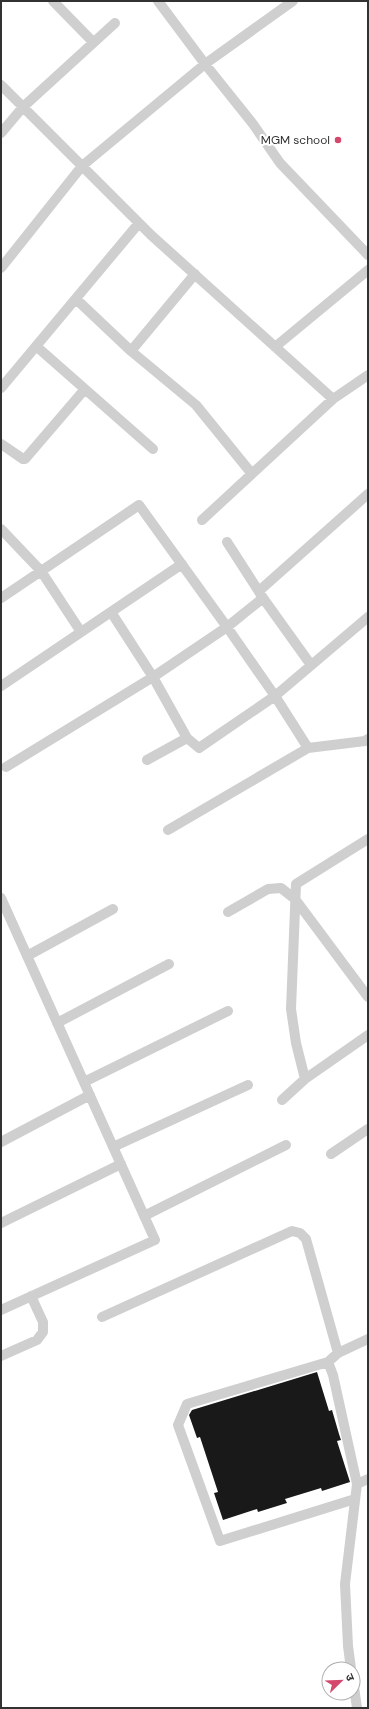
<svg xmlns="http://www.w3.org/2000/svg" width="369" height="1709" font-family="'DM Sans','Noto Sans Devanagari',sans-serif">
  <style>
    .building { fill: #191919 }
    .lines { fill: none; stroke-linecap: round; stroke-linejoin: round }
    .street { stroke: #cfcfcf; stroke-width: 10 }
    .poi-dot { fill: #d4486e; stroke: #fff; stroke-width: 1.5 }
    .labels { text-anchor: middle; stroke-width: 4; stroke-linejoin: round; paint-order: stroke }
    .poi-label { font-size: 12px; fill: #323232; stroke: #fff; text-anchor: end }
  </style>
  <rect width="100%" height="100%" fill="#fff"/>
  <path class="building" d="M317 1372 329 1411 332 1410 339 1434 341 1440 337 1441 350 1482 322 1491 321 1488 285 1499 287 1503 258 1512 257 1509 223 1520 214 1493 218 1492 200 1437 197 1438 189 1415 192 1410Z"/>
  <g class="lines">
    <path class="street" d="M53 1 93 42
      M158 1 205 64 253 124 280 163 368 255
      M1 85 151 235 333 399
      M1 133 23 107 115 23
      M1 268 82 166 205 64 293 1
      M195 274 131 351 196 405 252 474
      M76 299 131 351
      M36 346 153 449
      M275 347 368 270
      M1 388 139 223
      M1 444 23 459H25L85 389
      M202 520 333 399 368 375
      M1 529 41 571 81 632
      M259 591 368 494
      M1 598 139 505 227 627 263 598 227 542
      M263 598 311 665
      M1 686 182 564
      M308 748 365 741 368 739
      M147 760 187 738
      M6 767 153 677 227 627 275 696 199 748 187 738 153 677 111 612
      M168 830 308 748 275 696 368 617
      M368 839 296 884 291 1009 296 1043 305 1079 368 1035
      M1 898 155 1240 1 1310
      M228 912 268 889 281 888 295 899 368 997
      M27 956 113 909
      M57 1023 169 964
      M84 1082 228 1011
      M282 1100 305 1079
      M1 1142 90 1095
      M113 1147 248 1085
      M331 1154 368 1129
      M144 1216 286 1145
      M1 1223 121 1164
      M102 1317 292 1231 300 1233 306 1239 338 1353
      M1 1356 37 1340 43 1332V1322L31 1296
      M328 1362 187 1404 178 1425 220 1541 355 1499
      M357 1484 368 1479
      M351 1669 348 1646 345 1584 357 1484 333 1375 328 1362 338 1353 368 1339
      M353 1680 357 1708"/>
  </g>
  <circle class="poi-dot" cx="338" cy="140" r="4"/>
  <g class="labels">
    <g class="poi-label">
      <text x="330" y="144">MGM school</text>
    </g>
  </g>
  <rect width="369" height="1709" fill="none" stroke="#323232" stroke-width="4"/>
  <g transform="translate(341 1681) rotate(67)"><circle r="19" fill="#ffffff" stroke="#adadad"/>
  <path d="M0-3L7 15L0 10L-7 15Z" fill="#d4486e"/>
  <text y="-6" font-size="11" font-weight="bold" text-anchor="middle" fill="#323232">उ</text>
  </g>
</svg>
